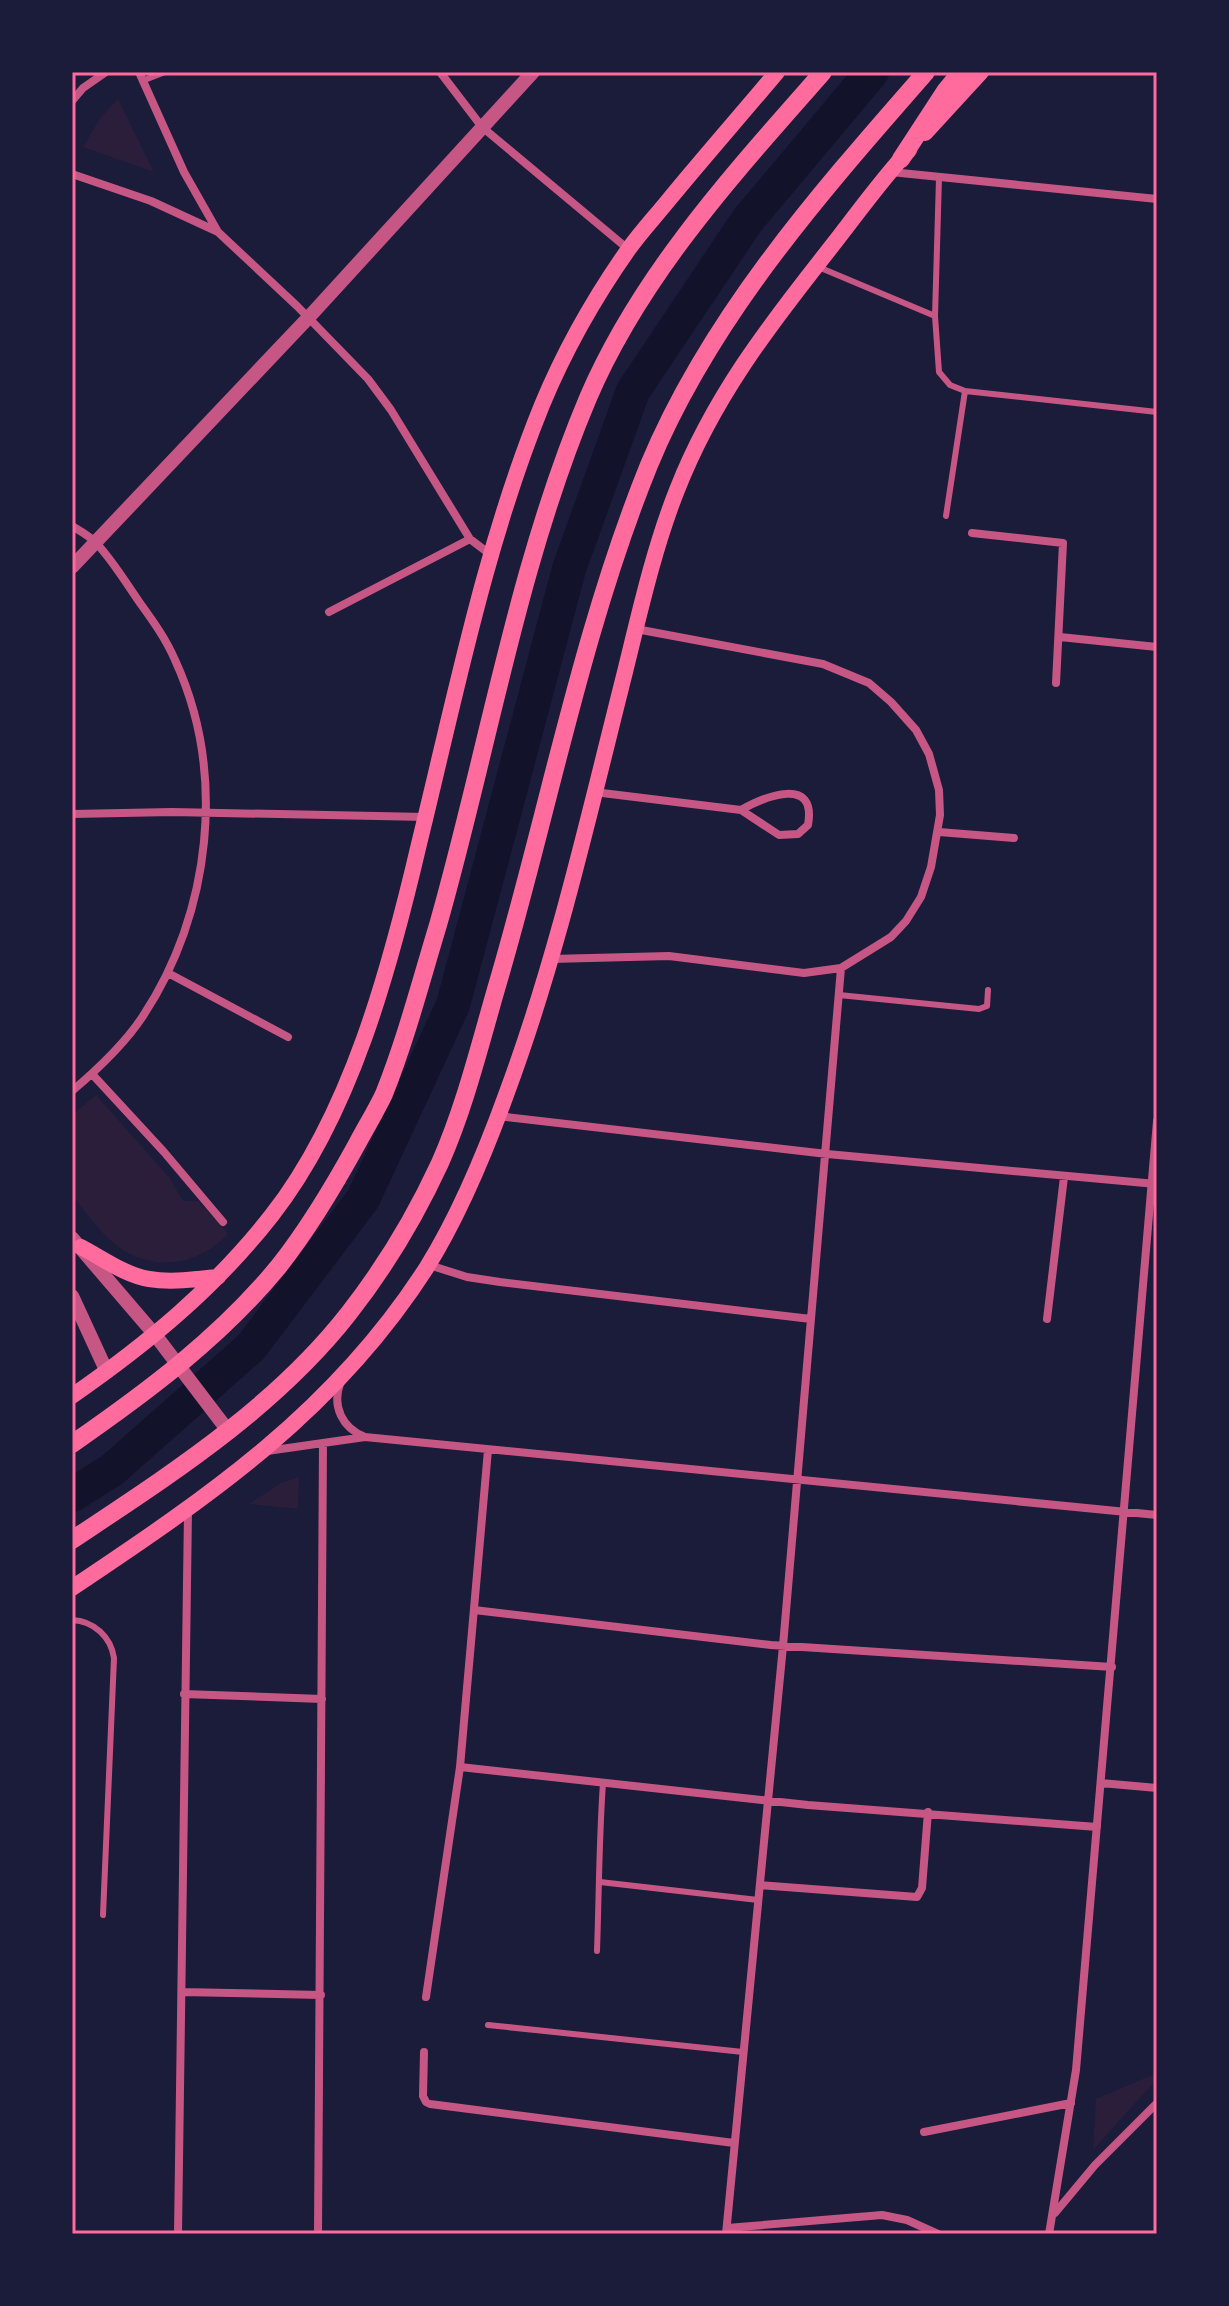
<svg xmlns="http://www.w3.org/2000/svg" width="1229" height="2306" font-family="Overpass,sans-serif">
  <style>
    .green { fill: #2a1e3b }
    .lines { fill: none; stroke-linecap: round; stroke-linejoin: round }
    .river { stroke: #12122b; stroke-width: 34 }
    .service { stroke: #c65784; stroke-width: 6 }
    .minor { stroke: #c65784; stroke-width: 8 }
    .tertiary { stroke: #c65784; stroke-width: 14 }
    .secondary { stroke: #ff6b9d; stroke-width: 16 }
    .trunk { stroke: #ff6b9d; stroke-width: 18 }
    .neatline { fill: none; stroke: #ff6b9d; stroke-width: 3 }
  </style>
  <rect width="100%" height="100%" fill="#1b1b3a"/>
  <path class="green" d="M118 99 154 172 83 147 101 117Z
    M96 1095 169 1177 183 1201H198L225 1230 228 1234C195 1269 145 1273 109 1239 95 1226 84 1210 72 1195V1115Z
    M299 1477 298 1509 249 1504 281 1483Z
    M1157 2073V2079L1093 2150 1096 2099Z"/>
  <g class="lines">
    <path class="river" d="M72 1495 112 1470 251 1347 363 1199 453 1005 569 569 633 391 747 221 872 72"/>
    <path class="service" d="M142 81 165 72
      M939 178 935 316 939 372 950 385 965 391
      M816 266 935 316
      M946 516 965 391 1157 412
      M839 995 979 1009 987 1006 988 990
      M72 1620C94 1621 111 1637 114 1658L103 1915
      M600 1882 758 1900
      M597 1951C599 1895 599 1839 603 1783
      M488 2025 743 2052"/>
    <path class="minor" d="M139 72 184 172 218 232 297 306 368 379 391 410 470 539 491 555
      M440 72 482 127 628 249
      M72 101 83 88 106 72
      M891 172 1157 199
      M72 174 151 201 216 231
      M72 526C80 531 90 536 97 544 113 561 126 583 140 603 153 621 166 639 175 660 227 773 211 913 143 1016 124 1045 98 1069 72 1091
      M972 533 1063 543 1056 683
      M329 612 470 539
      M1060 637 1157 647
      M594 792 741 810 779 835 798 834 808 825C817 775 764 797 741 810
      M72 814 172 812 426 817
      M939 832 1014 838
      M551 959 669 956 804 973 841 968 891 937 906 921 921 897 931 867 940 815 939 790 929 754 916 730 891 702 869 683 823 664 636 629
      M168 973 288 1037
      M92 1074 164 1152 223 1222
      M498 1116 827 1154 1156 1184
      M429 1265 467 1277 500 1282 811 1319
      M1047 1319 1064 1177
      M340 1384C332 1406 342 1428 365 1437
      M267 1451 365 1437 1157 1515
      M474 1610 771 1645 1112 1667
      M184 1694 322 1699
      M460 1767 808 1805 1097 1827
      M1101 1783 1157 1788
      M760 1885 917 1897 922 1888 928 1812
      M182 1992 321 1995
      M426 1997 460 1767 488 1450
      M424 2052 423 2096 426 2102 430 2104 734 2143
      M924 2132 1071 2103
      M1055 2213 1095 2165 1157 2103
      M727 2228 882 2215 907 2220 938 2234
      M178 2234 188 1511
      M318 2234 323 1444
      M726 2234 783 1646 841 968
      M1049 2234 1076 2070 1157 1121"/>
    <path class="tertiary" d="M72 567 309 317 533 72
      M72 1238 156 1336 229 1432
      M72 1296 107 1372"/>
    <path class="secondary" d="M925 133 981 72
      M81 1247C102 1258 125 1275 149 1279 172 1283 196 1279 218 1277
      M72 1396C147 1344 215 1288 272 1215 351 1114 390 968 419 844 455 698 485 545 542 405 564 352 595 297 628 250 640 233 654 218 667 202 703 158 741 115 777 72
      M72 1588C211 1495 335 1411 427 1267 460 1214 485 1153 506 1095 557 958 589 814 625 672 640 611 654 548 677 490 713 398 768 327 828 251 855 217 880 181 909 150"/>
    <path class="trunk" d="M901 159 946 90 961 72
      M72 1444C147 1392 221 1337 279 1266 309 1228 334 1186 357 1144 366 1127 376 1111 384 1094 406 1039 421 981 438 925 488 750 517 566 588 398 641 274 735 172 823 72
      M72 1540C171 1474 275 1408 349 1313 385 1267 416 1215 440 1163 466 1104 481 1040 499 979 549 808 582 630 649 465 711 316 821 192 926 72"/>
  </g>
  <rect width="1229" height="2306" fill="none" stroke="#1b1b3a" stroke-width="148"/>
  <rect x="74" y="74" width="1081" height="2158" class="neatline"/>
</svg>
